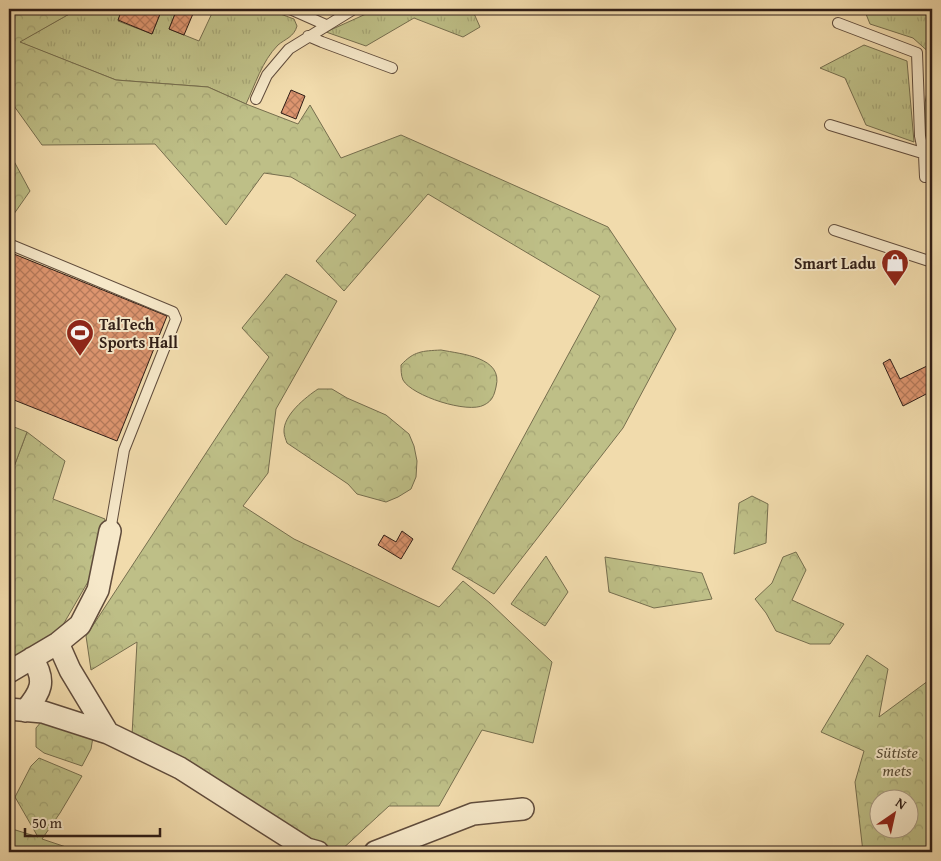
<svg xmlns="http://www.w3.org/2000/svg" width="941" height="861" font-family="'Gentium Book Plus',serif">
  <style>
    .grass { fill: url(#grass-tufts); stroke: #766e4e }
    .forest { fill: url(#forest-crowns); stroke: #766e4e; fill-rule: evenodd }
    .park { fill: #bebf87; stroke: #766e4e }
    .building { fill: url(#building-cross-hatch); stroke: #2f1d16 }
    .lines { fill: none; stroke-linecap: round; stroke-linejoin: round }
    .service-casing { stroke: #604c3c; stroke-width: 12 }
    .minor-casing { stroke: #604c3c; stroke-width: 24 }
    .service { stroke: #f6e8c9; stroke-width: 10 }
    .minor { stroke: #f6e8c9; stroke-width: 21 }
    .labels { text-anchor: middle; stroke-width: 4; stroke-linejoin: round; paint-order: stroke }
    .poi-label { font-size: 16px; font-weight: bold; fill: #2f1d16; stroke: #f6e8c9; text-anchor: end }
    .park-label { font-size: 16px; font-style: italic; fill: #5a4e38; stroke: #f6e8c9 }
  </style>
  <defs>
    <pattern id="grass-tufts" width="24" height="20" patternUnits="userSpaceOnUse" patternTransform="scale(1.25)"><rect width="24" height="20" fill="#bebf87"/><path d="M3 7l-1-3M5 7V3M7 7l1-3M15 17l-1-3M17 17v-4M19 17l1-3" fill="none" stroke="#a4a474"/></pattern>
    <pattern id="forest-crowns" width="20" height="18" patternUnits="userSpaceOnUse" patternTransform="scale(1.25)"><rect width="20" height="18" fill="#bebf87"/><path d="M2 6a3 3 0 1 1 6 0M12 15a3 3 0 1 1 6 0" fill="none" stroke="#a4a474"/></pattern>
    <pattern id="building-cross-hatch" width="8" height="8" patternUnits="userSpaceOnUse" patternTransform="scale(1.25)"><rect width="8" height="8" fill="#dd956f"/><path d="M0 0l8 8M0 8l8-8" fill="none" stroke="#b4795a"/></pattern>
  </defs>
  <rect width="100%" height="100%" fill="#f1dbac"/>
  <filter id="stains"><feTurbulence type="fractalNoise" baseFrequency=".004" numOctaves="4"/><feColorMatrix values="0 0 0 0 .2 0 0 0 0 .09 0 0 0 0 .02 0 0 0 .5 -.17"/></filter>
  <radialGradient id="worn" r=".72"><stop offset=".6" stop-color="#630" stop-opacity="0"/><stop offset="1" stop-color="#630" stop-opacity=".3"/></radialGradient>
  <path class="grass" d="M67 9H122L118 21 152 34 162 9H177L169 29 199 41 214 9H267L294 19 297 26C294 37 285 39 278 45 262 61 255 85 246 104L208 87 116 80 19 42 71 13Z
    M377 9H472L480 27 463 37 414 18 366 46 326 32Z
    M864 9H932V55L913 38 870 24Z
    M864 45 907 61 914 142 866 125 845 78 820 68Z
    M932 65V143L925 133V103Z"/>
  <path class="forest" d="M9 9H67L71 13 20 42 116 80 208 87 246 104 298 124 310 105 341 158 401 135 608 227 676 329 623 428 494 594 452 569 600 296 428 194 344 291 316 261 356 215 291 177 264 173 226 225 155 144 42 145 9 99Z
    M9 152 30 191 9 221Z
    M286 274 337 301 276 409 268 473 243 506 294 539 439 607 463 581 490 603 552 662 533 743 482 730 439 806H389L339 852H335L132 735 137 642 91 670 86 636 269 357 242 328Z
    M441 350C461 354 504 357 496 387 494 396 492 401 484 405 468 414 412 396 403 380 401 376 401 369 401 365 414 351 422 351 441 350Z
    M318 389H332L347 398 386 415 409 434 414 446 417 461 416 477 411 489 398 497 386 502 357 494 348 484 287 443C286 440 284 435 284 432 283 415 306 397 318 389Z
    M27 432 65 461 53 499 105 519 96 568 60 630 9 659V480Z
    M752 496 768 504 766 543 734 554 739 503Z
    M796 552 806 570 792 600 844 624 830 644H810L776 631 766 613 755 599 772 583 783 557Z
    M546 556 568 592 545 626 511 604Z
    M605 557 702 573 712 599 654 608 609 592Z
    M867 655 888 669 879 717 932 678V852H863L855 782 864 751 821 732ZM878 798H908V828H878Z
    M47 715 94 731 91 749 82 766 44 753 36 747V728Z
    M39 758 82 776 60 813 42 839 78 851 100 852H9V828L38 837 15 797 31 766Z"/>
  <path class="park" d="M9 425 27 432 9 480Z"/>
  <path class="building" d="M122 9H162L152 34 118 20Z
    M177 9H195L184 35 169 29Z
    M291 90 305 96 296 119 281 113Z
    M9 252 167 316 117 441 9 398Z
    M890 359 900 379 927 366 932 377V391L903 406 883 363Z
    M402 531 413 539 401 559 378 545 384 535 396 542Z"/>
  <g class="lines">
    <defs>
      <path id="service" d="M290 9 326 25
        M838 23 917 53 920 136 924 155 925 177
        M308 36 322 42 392 68
        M256 99 267 75 289 49 354 9
        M830 125 932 156
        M834 230 932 262
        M9 244 173 312 176 319 124 450 110 531"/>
      <path id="minor" d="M58 643 70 670 108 733
        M9 672 58 643 80 625 98 590 110 531
        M9 709 43 712 108 733 180 768 307 849 318 852
        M25 711C41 692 47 681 32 658
        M375 852 473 814 523 809"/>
    </defs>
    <use href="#service" class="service-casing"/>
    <use href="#minor" class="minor-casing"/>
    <use href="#service" class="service"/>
    <use href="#minor" class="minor"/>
  </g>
  <defs>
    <symbol id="shop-pin" viewBox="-11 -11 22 30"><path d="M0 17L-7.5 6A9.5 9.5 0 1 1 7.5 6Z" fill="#8f2418" stroke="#f6e8c9"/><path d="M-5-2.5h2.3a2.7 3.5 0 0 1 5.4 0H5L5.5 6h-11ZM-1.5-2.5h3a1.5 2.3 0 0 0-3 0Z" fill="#fff"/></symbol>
    <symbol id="stadium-pin" viewBox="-11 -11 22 30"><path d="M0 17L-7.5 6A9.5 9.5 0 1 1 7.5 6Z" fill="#8f2418" stroke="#f6e8c9"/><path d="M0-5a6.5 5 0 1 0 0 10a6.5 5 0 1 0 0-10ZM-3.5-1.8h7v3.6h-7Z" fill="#fff"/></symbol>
  </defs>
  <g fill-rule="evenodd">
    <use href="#shop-pin" x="879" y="247" width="32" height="43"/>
    <use href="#stadium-pin" x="64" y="317" width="32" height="43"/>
  </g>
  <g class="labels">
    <g class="poi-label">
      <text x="876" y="269">Smart Ladu</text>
      <text x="99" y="330" text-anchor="start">TalTech<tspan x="99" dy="18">Sports Hall</tspan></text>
    </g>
    <g class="park-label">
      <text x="897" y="758">Sütiste<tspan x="897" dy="18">mets</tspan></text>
    </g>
  </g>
  <rect width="941" height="861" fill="none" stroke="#f1dbac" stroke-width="30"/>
  <rect x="10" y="10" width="921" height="841" fill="none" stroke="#2f1d16" stroke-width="2.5"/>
  <rect x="15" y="15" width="911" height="831" fill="none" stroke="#2f1d16"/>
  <g transform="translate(894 814) rotate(34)"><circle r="24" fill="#f6e8c9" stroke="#a69781"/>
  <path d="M0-4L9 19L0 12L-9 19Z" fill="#8f2418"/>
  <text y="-8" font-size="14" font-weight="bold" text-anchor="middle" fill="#2f1d16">N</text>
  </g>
  <path d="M25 828v8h135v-8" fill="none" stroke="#2f1d16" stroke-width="2.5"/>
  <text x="32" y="828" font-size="15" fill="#2f1d16" stroke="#f6e8c9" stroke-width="4" paint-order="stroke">50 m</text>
  <rect width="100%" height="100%" filter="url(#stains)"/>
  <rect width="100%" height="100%" fill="url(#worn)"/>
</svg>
